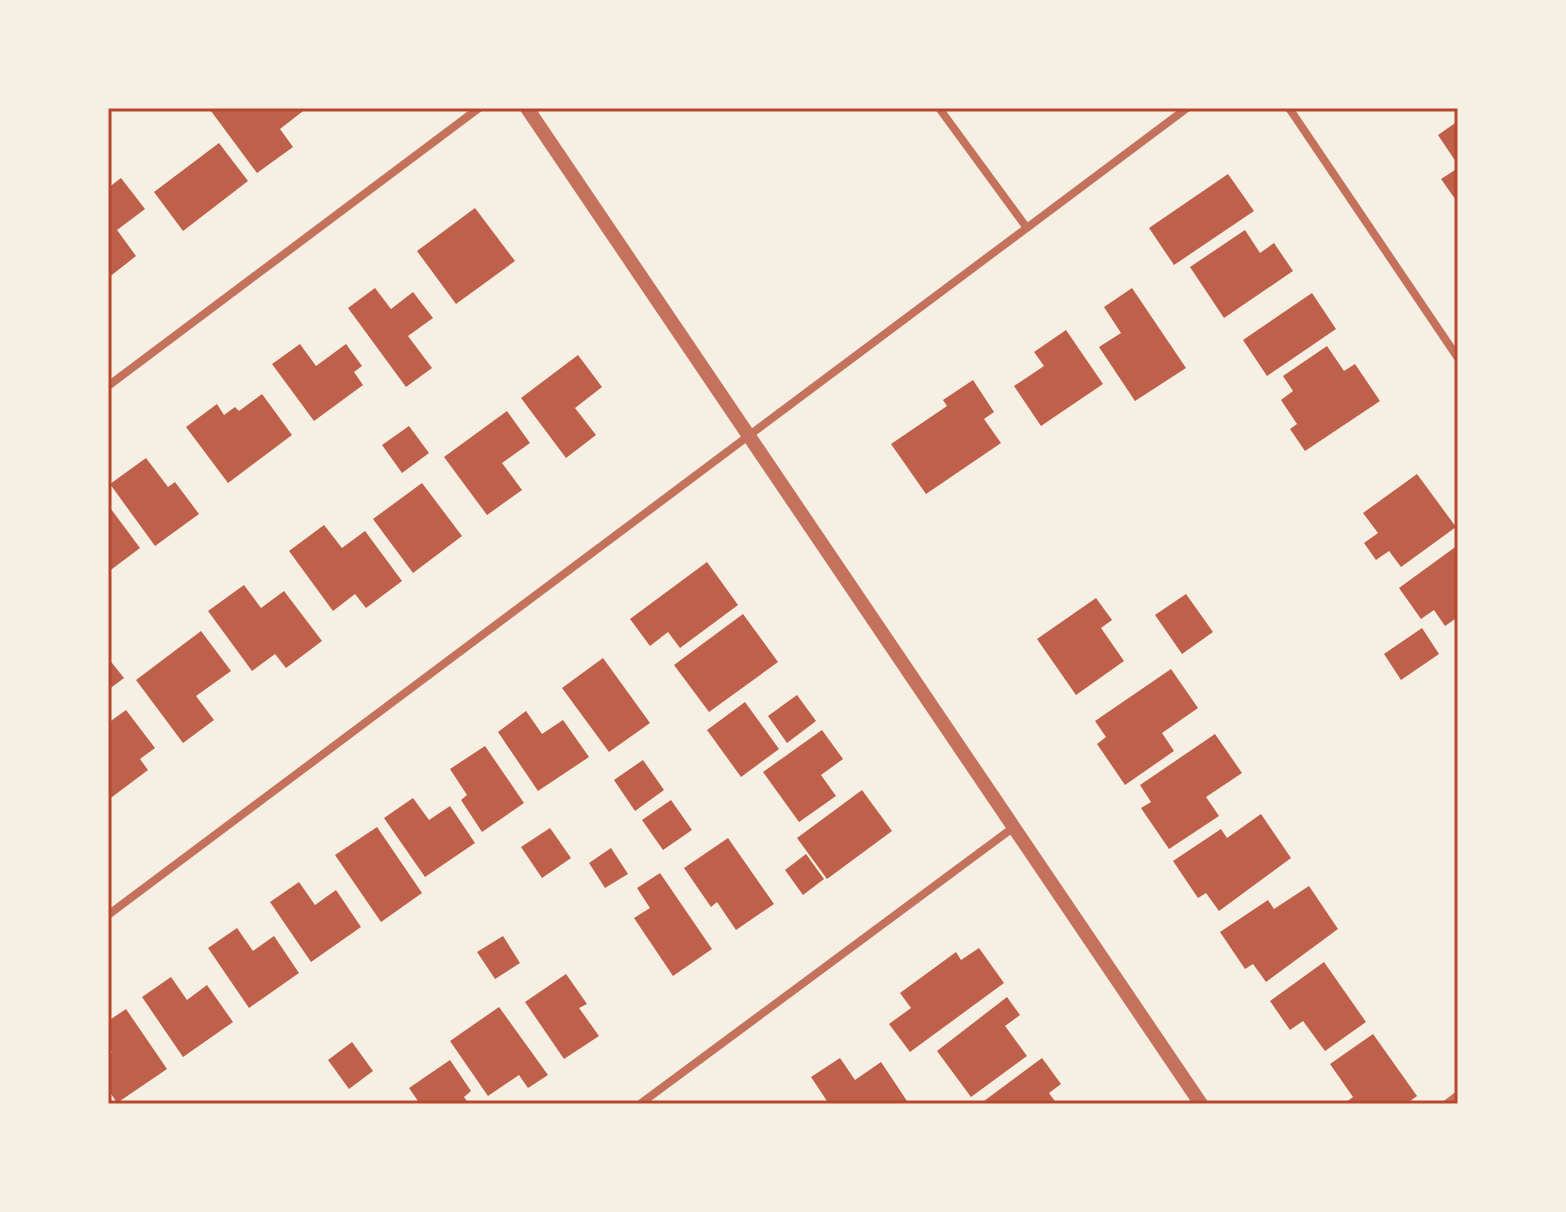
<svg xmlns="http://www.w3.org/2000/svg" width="1566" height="1212" font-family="'Asap Condensed',sans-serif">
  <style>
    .building { fill: #bf614a }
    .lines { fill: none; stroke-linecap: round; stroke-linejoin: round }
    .service { stroke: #c5725c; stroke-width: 6 }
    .minor { stroke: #c5725c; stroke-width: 8 }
    .tertiary { stroke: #c5725c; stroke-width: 14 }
    .neatline { fill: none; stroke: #b5482f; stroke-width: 3 }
  </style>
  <rect width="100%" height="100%" fill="#f6efe4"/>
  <path class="building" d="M215 108H307L280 129 293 147 257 173 211 111Z
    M1458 121V165L1438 135Z
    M219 143 248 181 183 231 154 192Z
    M1458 168V203L1441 179Z
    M1228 174 1254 211 1174 265 1149 228Z
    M121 178 145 209 117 230 136 256 108 278V188Z
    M475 208 515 261 456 304 417 251Z
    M1245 230 1260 253 1274 243 1293 271 1224 318 1190 267Z
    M375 288 391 309 413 292 433 318 408 336 432 368 406 387 348 308Z
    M1132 288 1186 368 1135 401 1099 347 1121 333 1104 307Z
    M1312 293 1336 329 1267 376 1243 340Z
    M1066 330 1103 384 1041 426 1014 386 1044 366 1034 352Z
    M300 344 316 366 346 344 362 366 354 372 363 385 314 421 272 364Z
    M1327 346 1344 371 1355 364 1380 401 1305 451 1290 429 1297 424 1281 400 1293 391 1283 376Z
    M578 355 602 387 575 408 596 435 566 458 521 398Z
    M973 380 994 412 984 419 1001 443 926 494 891 444 947 406 943 400Z
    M262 394 292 435 228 483 186 427 217 404 224 415 235 407 239 411Z
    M507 411 530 443 502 463 522 490 487 515 444 457Z
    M409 426 429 453 402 473 382 445Z
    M146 458 168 487 175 482 199 514 155 546 110 484Z
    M1417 474 1456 527 1401 567 1389 551 1376 560 1364 543 1378 533 1363 513Z
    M422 483 462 536 413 573 373 519Z
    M108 505 140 548 108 572Z
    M324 525 342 548 365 531 402 581 366 608 355 594 333 611 289 551Z
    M1458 545V617L1445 626 1434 610 1421 619 1399 588Z
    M707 562 738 605 680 648 668 632 650 646 630 619Z
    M244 585 261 608 284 591 322 641 286 668 275 654 252 671 208 611Z
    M1186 594 1213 632 1182 654 1155 615Z
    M1096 598 1112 620 1101 628 1124 661 1076 695 1037 639Z
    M743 614 778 662 709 712 674 665Z
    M1422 628 1439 654 1401 680 1384 654Z
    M201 631 231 671 196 696 214 720 183 743 136 680Z
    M108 658 124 678 108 690Z
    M603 658 650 723 609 752 562 688Z
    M1171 669 1198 708 1162 733 1174 751 1125 785 1097 744 1106 737 1095 721Z
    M797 695 816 721 787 743 768 716Z
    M745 702 779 749 741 777 707 730Z
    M126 710 155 748 140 759 148 770 108 800V723Z
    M526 711 542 734 563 720 589 757 538 791 498 732Z
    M822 730 843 759 821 775 836 796 799 822 763 772Z
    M1215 734 1242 773 1206 797 1219 816 1169 849 1141 808 1151 802 1140 785Z
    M485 746 524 803 482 832 461 800 467 795 450 769Z
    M643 760 664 790 635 811 614 780Z
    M862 790 892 831 827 879 797 838Z
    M413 798 429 820 450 806 475 843 425 877 384 818Z
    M671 800 692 830 663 850 642 820Z
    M1261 814 1291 858 1219 911 1206 893 1198 898 1173 861 1221 829 1227 838Z
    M377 827 422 893 381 922 335 855Z
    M550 828 571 858 542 878 521 847Z
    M728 838 774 904 736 930 717 902 711 907 684 868Z
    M611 848 628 874 605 888 589 863Z
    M806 854 824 879 803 895 785 870Z
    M660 873 712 949 673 976 634 918 650 908 637 888Z
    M299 882 315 905 336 890 361 927 311 962 270 902Z
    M1309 886 1338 929 1266 982 1253 964 1245 969 1220 932 1268 900 1274 909Z
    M237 928 253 951 274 936 299 973 249 1008 208 948Z
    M503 936 520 963 495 979 477 952Z
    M979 948 1004 983 910 1052 889 1024 911 1008 900 993 956 952 961 960Z
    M1324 962 1366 1022 1325 1051 1303 1021 1290 1030 1270 1001Z
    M566 974 587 1004 579 1008 599 1036 564 1059 525 1002Z
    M171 977 187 1000 207 985 233 1022 183 1057 142 997Z
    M1007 997 1020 1015 1005 1026 1027 1056 971 1097 937 1051Z
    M499 1007 548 1075 528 1088 519 1075 488 1096 450 1041Z
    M126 1009 167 1069 117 1103 108 1089V1055L112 1052 108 1045V1021Z
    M1373 1034 1417 1096 1406 1104H1344L1353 1097 1330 1064Z
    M352 1042 373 1071 349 1089 328 1060Z
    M840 1058 855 1080 881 1062 909 1104H829L811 1077Z
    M1042 1058 1061 1084 1049 1093 1057 1104H986L984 1101Z
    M450 1060 471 1091 464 1097 469 1104H420L409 1088Z"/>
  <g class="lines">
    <path class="service" d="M1445 1104 1458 1094"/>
    <path class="minor" d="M939 108 1027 228
      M1289 108 1458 358
      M108 386 479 108
      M108 915 1187 108
      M640 1104 1014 827"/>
    <path class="tertiary" d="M527 108 1201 1104"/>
  </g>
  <rect width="1566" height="1212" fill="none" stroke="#f6efe4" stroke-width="220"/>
  <rect x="110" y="110" width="1346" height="992" class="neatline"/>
</svg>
